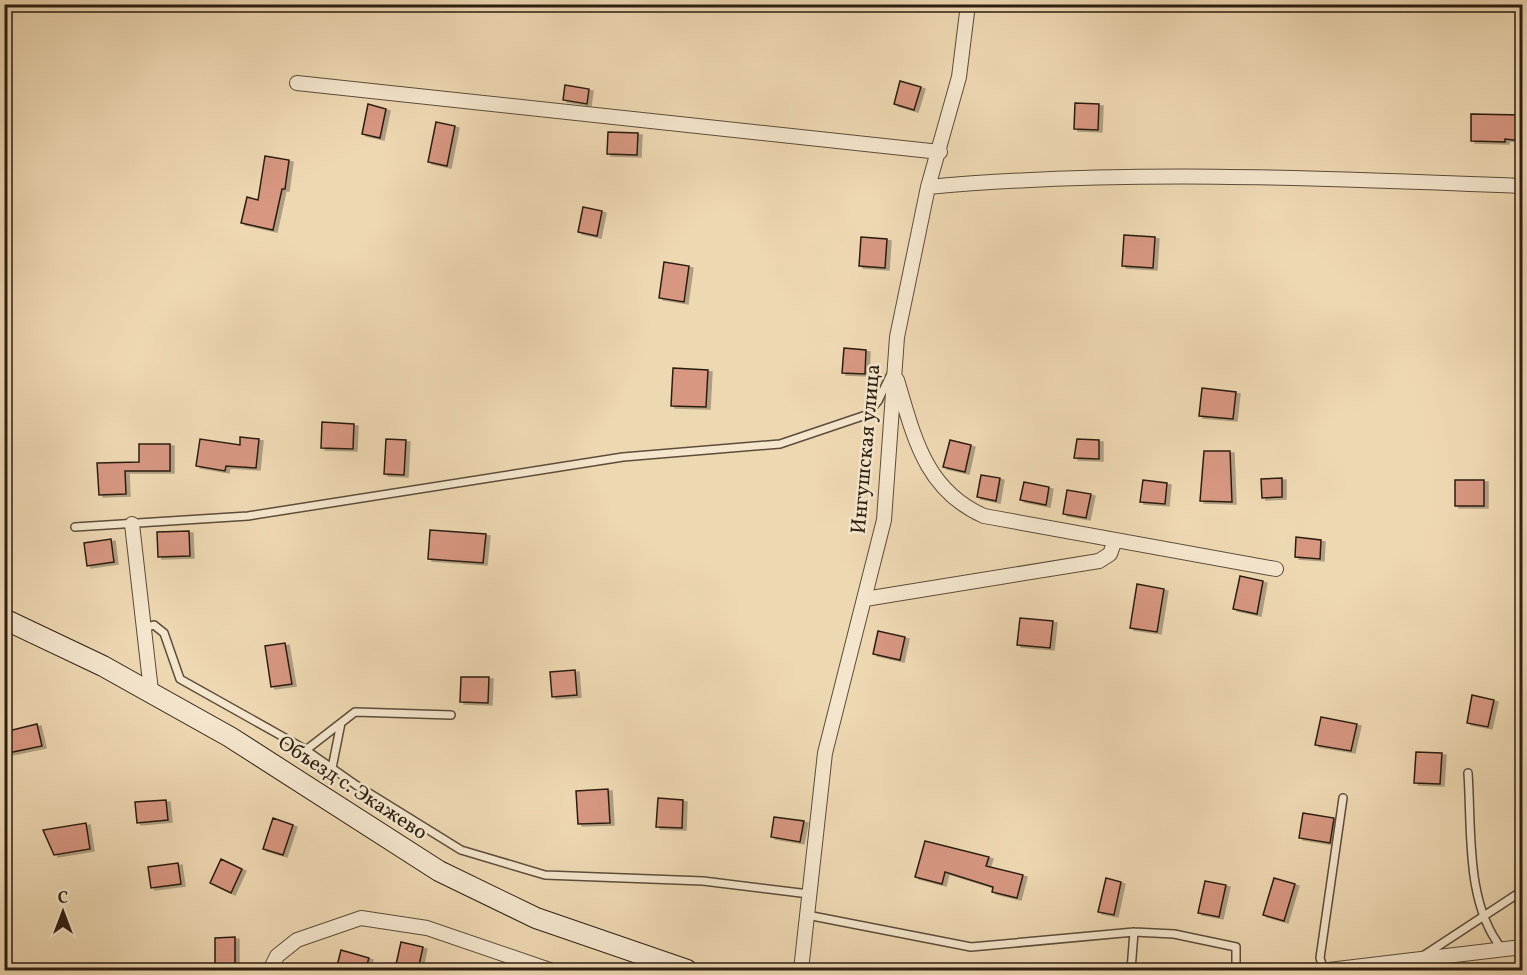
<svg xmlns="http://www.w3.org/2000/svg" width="1527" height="975" font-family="Vollkorn,serif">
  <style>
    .building { fill: #d79781; stroke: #2c1e11; stroke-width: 1.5; filter: url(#shadow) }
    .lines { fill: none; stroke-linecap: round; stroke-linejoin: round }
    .lane-casing { stroke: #5c4c39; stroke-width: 10 }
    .street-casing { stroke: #5c4c39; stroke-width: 16 }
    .secondary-casing { stroke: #2c1e11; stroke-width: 22 }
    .lane { stroke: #f4e6cd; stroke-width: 7 }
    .street { stroke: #f4e6cd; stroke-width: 14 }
    .secondary { stroke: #f4e6cd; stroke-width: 20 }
    .labels { text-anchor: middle; stroke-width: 5; stroke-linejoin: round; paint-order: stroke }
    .street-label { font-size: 21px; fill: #2c1e11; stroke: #f4e6cd }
  </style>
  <defs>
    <filter id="shadow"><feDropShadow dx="4" dy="2" stdDeviation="0" flood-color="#0004"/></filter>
  </defs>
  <rect width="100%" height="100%" fill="#eed8b2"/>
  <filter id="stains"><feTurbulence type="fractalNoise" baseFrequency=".00333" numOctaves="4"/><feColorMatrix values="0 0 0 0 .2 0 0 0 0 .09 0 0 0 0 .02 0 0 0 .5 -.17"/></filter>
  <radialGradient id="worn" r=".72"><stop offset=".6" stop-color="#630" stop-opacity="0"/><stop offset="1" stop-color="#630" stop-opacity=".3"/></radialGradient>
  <path class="building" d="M900 81 921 87 914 110 894 104Z
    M565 85 589 89 587 104 563 100Z
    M1075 103 1099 104 1098 130 1074 129Z
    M368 104 386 109 380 138 362 134Z
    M1471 114 1522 115V141L1505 139V142L1471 141Z
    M436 122 455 126 447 166 428 162Z
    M608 132 638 133 637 155 607 154Z
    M265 156 289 160 285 189H282L273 230 241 223 247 197 258 200Z
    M583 207 602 211 597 236 578 232Z
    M1124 235 1155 237 1153 268 1122 266Z
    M861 237 887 239 885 268 859 266Z
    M664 262 689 266 684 302 659 298Z
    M844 348 866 350 865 374 842 373Z
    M673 368 708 370 706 407 671 406Z
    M1202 388 1236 392 1233 419 1199 416Z
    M322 422 354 424 353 449 321 448Z
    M240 437 259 439 256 468 226 466 225 471 196 466 200 439 240 445Z
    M386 439 406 440 404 475 384 474Z
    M1077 439 1099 440V459L1074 458Z
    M950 440 971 445 965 472 943 467Z
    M139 444H170V471H125L126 494 99 495 97 463 139 462Z
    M1204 451H1230L1232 502 1200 501Z
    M981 475 1000 478 996 501 977 497Z
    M1282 478V497L1262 498 1261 479Z
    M1143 480 1167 483 1165 504 1140 502Z
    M1455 480H1484V506H1455Z
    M1024 482 1049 487 1046 505 1020 500Z
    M1067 490 1091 494 1086 518 1063 514Z
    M430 530 486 534 483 563 428 559Z
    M189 531 190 556 158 557 157 532Z
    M1296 537 1321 540 1320 559 1295 557Z
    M111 539 114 562 87 566 84 543Z
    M1240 576 1263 581 1257 614 1233 609Z
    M1137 584 1164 589 1157 632 1130 628Z
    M1020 618 1053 621 1050 648 1017 645Z
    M878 631 905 637 900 660 873 654Z
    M285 643 292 684 271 687 265 646Z
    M575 670 577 695 552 697 550 672Z
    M461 677H489L488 703 460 702Z
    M1472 695 1494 700 1488 727 1467 723Z
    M1321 717 1357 724 1351 751 1315 745Z
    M37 724 42 746 8 753 4 732Z
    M1416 752 1442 753 1440 784 1414 783Z
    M608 789 610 823 578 824 576 791Z
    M658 798 683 800 682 828 656 827Z
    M166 800 168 820 137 823 135 802Z
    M1303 813 1334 818 1330 843 1299 838Z
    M774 817 804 821 800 842 771 837Z
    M273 818 293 825 283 855 263 849Z
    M86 823 90 849 54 855 43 830Z
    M925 841 989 857 986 866 1023 875 1017 898 992 892 993 887 945 872 942 884 915 877Z
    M221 859 242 869 231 893 210 883Z
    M178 863 181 884 151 888 148 867Z
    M1106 878 1121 882 1114 915 1098 912Z
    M1274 878 1295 884 1284 921 1263 915Z
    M1205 881 1226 885 1219 917 1198 913Z
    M235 937V966L215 967V938Z
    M401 942 423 947 418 970 395 969Z
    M341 950 369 958 365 970H336Z"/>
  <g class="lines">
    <defs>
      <path id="lane" d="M75 527 248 516 623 457 780 444 866 415 878 401 890 376
        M144 628 154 625 164 633 180 679 303 748 356 785 461 850 545 875 703 881 809 894
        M306 750 355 712 451 715
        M332 768 341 723
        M1468 773C1472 830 1465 903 1502 949
        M807 915 971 947 1134 932 1174 934 1236 947V970
        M1423 956 1522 891
        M1131 970 1134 932
        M1324 970 1320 958 1343 798"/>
      <path id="street" d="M297 83 940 152
        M928 187C1124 169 1326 178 1522 186
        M897 380C914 437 925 490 984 516L1276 569
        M132 524 151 691
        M865 599 1099 561 1110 554 1115 540
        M270 970 277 956 297 940 361 918 427 928 550 970
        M801 970 825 753 884 520 897 337 928 187 959 77 968 4
        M1329 970 1522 947"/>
      <path id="secondary" d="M4 619 103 666 230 737 439 871 536 918 687 970"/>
    </defs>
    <use href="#lane" class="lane-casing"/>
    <use href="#street" class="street-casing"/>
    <use href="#secondary" class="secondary-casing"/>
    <use href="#lane" class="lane"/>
    <use href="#street" class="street"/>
    <use href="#secondary" class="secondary"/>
  </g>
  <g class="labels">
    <g class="street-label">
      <text transform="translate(865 449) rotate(-85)" y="7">Ингушская улица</text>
      <text transform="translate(353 787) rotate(33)" y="7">Объезд с. Экажево</text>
    </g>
  </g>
  <rect width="1527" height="975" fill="none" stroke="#eed8b2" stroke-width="24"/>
  <rect x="6" y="6" width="1515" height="963" fill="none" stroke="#2c1e11" stroke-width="3"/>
  <rect x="12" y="12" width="1503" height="951" fill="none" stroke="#2c1e11" stroke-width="1.5"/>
  <g transform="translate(63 912)" stroke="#f4e6cd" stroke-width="4.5" paint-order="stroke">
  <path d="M0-4.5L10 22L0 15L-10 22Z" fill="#2c1e11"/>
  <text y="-9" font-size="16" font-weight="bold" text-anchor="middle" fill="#2c1e11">С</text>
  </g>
  <rect width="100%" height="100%" filter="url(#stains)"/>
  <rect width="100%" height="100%" fill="url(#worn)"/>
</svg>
